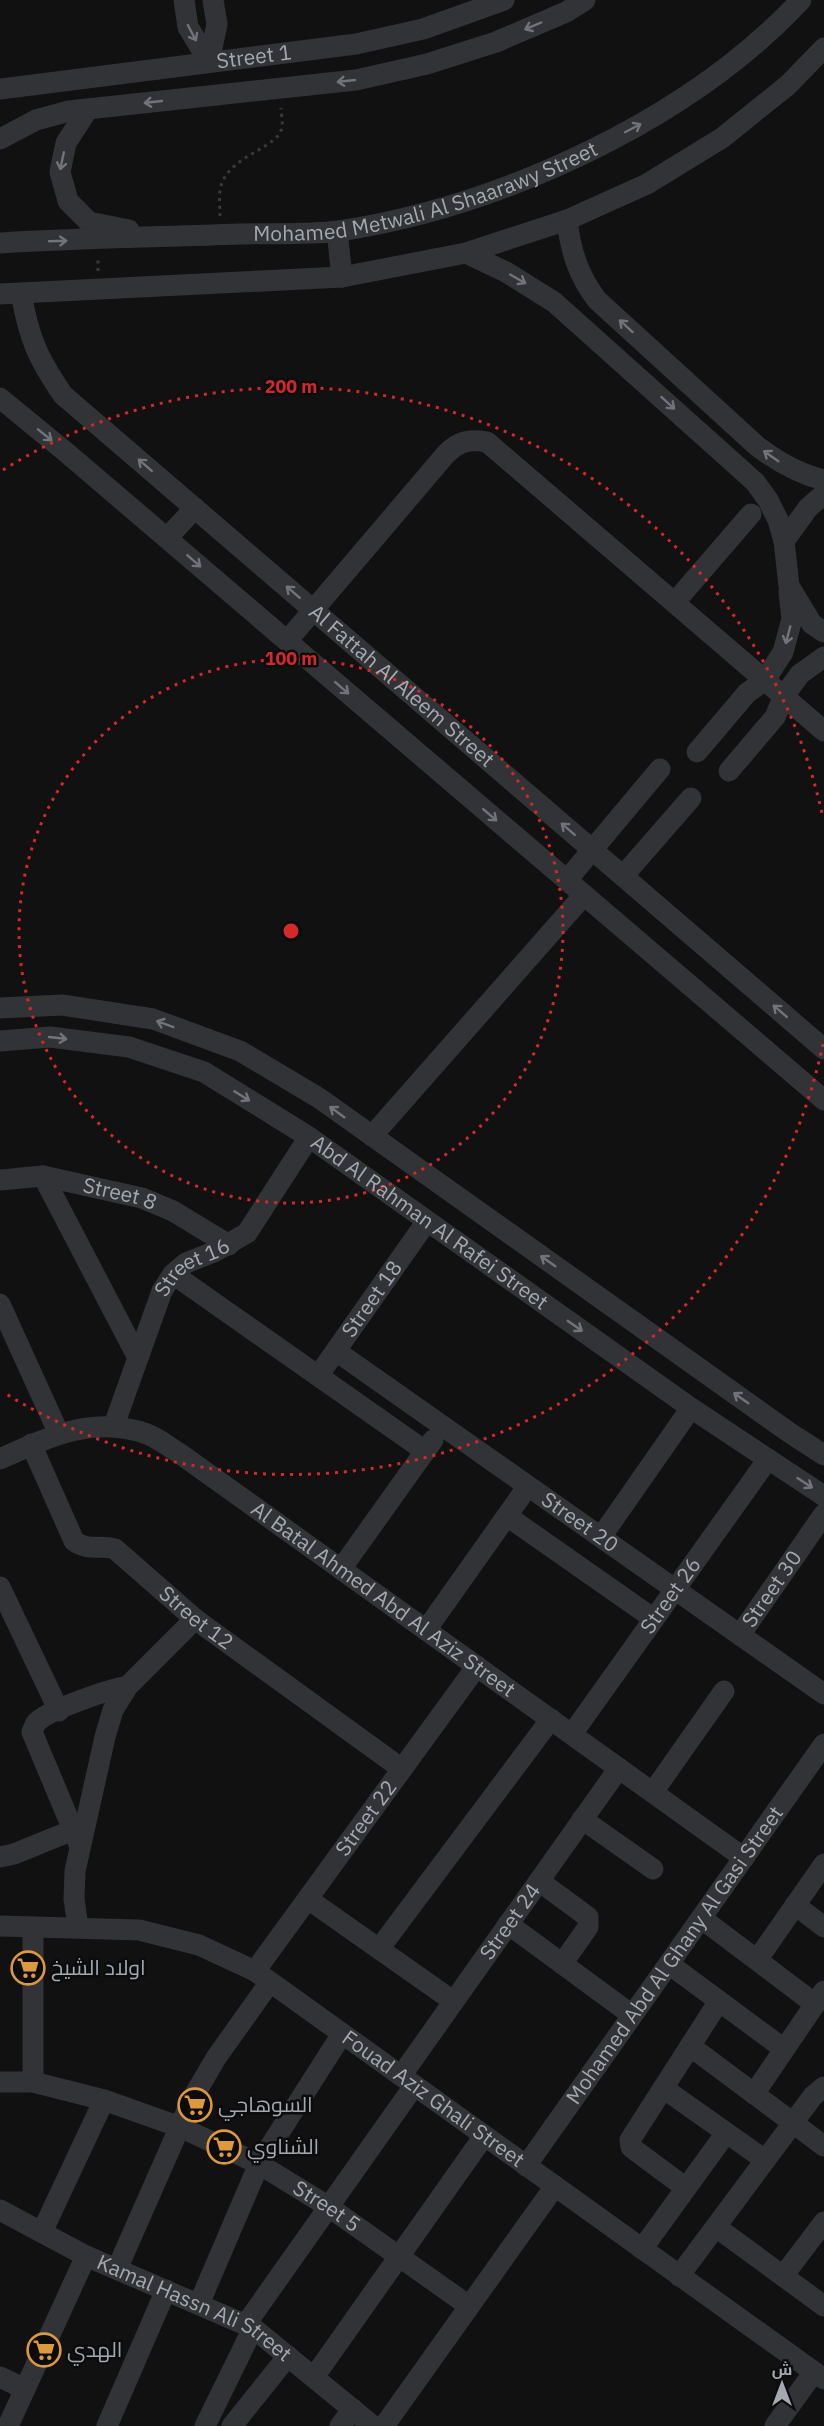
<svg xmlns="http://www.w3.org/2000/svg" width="824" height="2426" font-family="'IBM Plex Sans',Cairo,sans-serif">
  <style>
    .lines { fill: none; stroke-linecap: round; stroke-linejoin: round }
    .path { stroke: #393a3e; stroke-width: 3; stroke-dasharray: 3 4.5; stroke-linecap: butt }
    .minor { stroke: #323337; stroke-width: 21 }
    .oneway { stroke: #71747a }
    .ring { fill: none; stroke: #d62828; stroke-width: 3; stroke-dasharray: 3 6 }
    .labels { text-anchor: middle; stroke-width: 5; stroke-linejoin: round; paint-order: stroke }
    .street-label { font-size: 21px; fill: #a4a9b1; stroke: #0c0c0d }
    .poi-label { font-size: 21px; fill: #a4a9b1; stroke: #0c0c0d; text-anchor: start }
    .centre { fill: #d62828; stroke: #0c0c0d; stroke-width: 3 }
    .ring-label { font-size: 18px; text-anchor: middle; font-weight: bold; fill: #d62828; stroke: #0c0c0d; stroke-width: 5; stroke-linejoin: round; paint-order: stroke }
  </style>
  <rect width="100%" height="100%" fill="#111112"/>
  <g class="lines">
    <path class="path" d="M220 216C220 206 218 193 222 183 233 154 279 148 282 127 283 121 281 114 281 108
      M98 271V257"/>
    <g class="minor">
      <path d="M184 0 188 27 209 62"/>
      <path d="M209 62 217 24 213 0"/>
      <path id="s1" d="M0 89 356 44 423 29 504 0"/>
      <path d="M88 109 66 143 60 172 68 201 89 222 129 230"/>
      <path d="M0 139 36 120 69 111 356 80 427 64 496 42 566 12 585 0"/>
      <path d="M567 220C571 252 578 275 597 300L757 446C778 462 799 474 824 480"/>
      <path d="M337 231 342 277"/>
      <path id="s2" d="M0 243C80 238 160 237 240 234 272 233 307 235 339 231 501 206 688 121 801 0"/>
      <path d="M466 253 506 272 554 302 755 482 768 500 778 520 784 541 789 586 812 624 824 632"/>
      <path id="s3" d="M21 293C29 338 37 357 63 395L824 1049"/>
      <path d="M0 294 342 277 466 253 567 220 647 184 722 138 788 85 824 48"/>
      <path d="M0 398 67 453 824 1100"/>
      <path d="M167 538 195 508"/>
      <path d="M784 541 808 508 824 494"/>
      <path d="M675 602 751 514"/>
      <path d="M287 641 446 454C459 441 469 439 487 442L824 731"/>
      <path d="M697 752 747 693 765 680 783 652 792 619 789 592"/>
      <path d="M729 771 775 717 784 696 800 674 824 657"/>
      <path d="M623 876 691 798"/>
      <path d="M567 880 660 769"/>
      <path d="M0 1008 62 1005 153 1019 240 1051 319 1098 790 1433 824 1455"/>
      <path id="s4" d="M0 1041 50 1037 129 1047 204 1072 309 1137 691 1408 824 1496"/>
      <path d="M372 1136 584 895"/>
      <path d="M43 1176 138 1358"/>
      <path id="s5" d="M0 1180 43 1176 142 1198 173 1211 229 1245"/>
      <path d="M173 1274 425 1451"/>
      <path d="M0 1304 59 1434"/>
      <path id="s6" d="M336 1351 824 1694"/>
      <path id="s7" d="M318 1376 427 1221"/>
      <path id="s8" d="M114 1425 162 1291 173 1274 186 1263 216 1251 247 1233 309 1137"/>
      <path id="s9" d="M31 1444 74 1541C87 1551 101 1545 115 1549L195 1619 402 1769"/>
      <path id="s10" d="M0 1459C49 1437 93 1415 147 1434 158 1438 169 1447 179 1453L744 1858"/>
      <path d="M507 1516 654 1619"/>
      <path d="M601 1537 691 1408"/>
      <path d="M341 1569 433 1440"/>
      <path d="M0 1587 59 1711"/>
      <path d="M426 1630 528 1486"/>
      <path id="s11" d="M740 1635 824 1514"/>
      <path id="s12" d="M572 1734 768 1459"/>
      <path d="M653 1792 724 1691"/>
      <path d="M582 1819 653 1869"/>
      <path d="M79 1844 32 1732C33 1730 35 1724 36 1723 47 1710 110 1689 128 1686"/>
      <path d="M0 1857 14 1854 73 1830"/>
      <path d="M539 1881 588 1917V1927L562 1964"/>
      <path d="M308 1899 453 2001"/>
      <path d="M795 1905 824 1927"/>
      <path d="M701 1918 815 2004"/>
      <path d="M508 1924 632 2015"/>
      <path id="s13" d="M0 1926 139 1930 199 1945 255 1971 824 2379"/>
      <path d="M33 1927V2082"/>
      <path d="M78 1927 74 1899 75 1871 105 1737 113 1710 128 1686 195 1619"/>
      <path d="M379 1949 551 1719"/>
      <path d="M757 1960 824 1864"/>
      <path d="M669 1964 784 2049"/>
      <path id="s14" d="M255 1971 477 1666"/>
      <path d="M690 2046 824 2146"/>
      <path id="s15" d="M401 2076 619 1768"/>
      <path id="s16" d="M0 2082H33L104 2100 180 2127 259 2164 329 2207 469 2306"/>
      <path d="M663 2088 765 2160"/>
      <path d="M754 2094 824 1991"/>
      <path id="s17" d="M526 2166 824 1744"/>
      <path d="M686 2188 636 2151 631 2147 630 2140 719 2001"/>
      <path id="s18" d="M0 2210 86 2256 253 2328 373 2426"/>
      <path d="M716 2227 824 2306"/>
      <path d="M42 2232 104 2100"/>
      <path d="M642 2249 726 2133"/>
      <path d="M117 2269 192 2099 216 2058 270 1982"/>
      <path d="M679 2276 813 2096 824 2087"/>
      <path d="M783 2276 824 2222"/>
      <path d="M199 2304 259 2164 342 2034"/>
      <path d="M246 2324 414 2086"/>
      <path d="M0 2377 25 2389"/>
      <path d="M314 2377 484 2136"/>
      <path d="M8 2426 86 2256"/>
      <path d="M107 2426 166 2290"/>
      <path d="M205 2426 253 2328"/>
      <path d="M232 2426 288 2356"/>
      <path d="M340 2426 353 2409"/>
      <path d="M384 2426 555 2186"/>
      <path d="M775 2426 814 2372"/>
    </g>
  </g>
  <defs><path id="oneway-shaft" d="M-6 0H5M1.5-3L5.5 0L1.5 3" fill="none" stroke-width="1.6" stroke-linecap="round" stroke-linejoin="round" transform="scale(1.5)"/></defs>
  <g class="oneway">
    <use href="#oneway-shaft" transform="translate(533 26) rotate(157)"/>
    <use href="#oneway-shaft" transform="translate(192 33) rotate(62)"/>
    <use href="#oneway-shaft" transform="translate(346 81) rotate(174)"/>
    <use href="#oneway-shaft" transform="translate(153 102) rotate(174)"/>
    <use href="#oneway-shaft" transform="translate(633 128) rotate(-28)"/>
    <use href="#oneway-shaft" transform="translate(62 161) rotate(102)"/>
    <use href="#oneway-shaft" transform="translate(58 241) rotate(-2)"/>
    <use href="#oneway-shaft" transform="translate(518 279) rotate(30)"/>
    <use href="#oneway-shaft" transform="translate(626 326) rotate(-138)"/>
    <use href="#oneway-shaft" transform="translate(668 403) rotate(42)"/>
    <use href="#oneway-shaft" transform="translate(45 435) rotate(39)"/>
    <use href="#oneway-shaft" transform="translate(771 456) rotate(-145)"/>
    <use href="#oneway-shaft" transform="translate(145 465) rotate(-139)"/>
    <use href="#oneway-shaft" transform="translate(194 561) rotate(41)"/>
    <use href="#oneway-shaft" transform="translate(293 592) rotate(-139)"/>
    <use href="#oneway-shaft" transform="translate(788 635) rotate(105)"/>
    <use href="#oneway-shaft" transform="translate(342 688) rotate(41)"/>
    <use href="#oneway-shaft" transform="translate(490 815) rotate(41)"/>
    <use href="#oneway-shaft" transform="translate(568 829) rotate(-139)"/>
    <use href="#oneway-shaft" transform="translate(780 1011) rotate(-139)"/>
    <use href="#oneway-shaft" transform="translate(165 1024) rotate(-160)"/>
    <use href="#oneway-shaft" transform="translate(58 1038) rotate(6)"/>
    <use href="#oneway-shaft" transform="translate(242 1096) rotate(32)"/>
    <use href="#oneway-shaft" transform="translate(337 1112) rotate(-144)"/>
    <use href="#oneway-shaft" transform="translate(548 1261) rotate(-145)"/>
    <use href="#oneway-shaft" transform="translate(575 1326) rotate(35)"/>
    <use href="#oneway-shaft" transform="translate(741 1398) rotate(-145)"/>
    <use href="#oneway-shaft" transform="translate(805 1483) rotate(33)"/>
  </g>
  <g class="ring">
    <circle cx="291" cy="931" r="272"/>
    <path d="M823 1044A544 544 0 0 1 3 1392M3 470A544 544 0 0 1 823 818"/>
  </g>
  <defs>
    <symbol id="supermarket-ring" viewBox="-11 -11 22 22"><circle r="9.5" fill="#0c0c0d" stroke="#dd993e" stroke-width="1.5"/><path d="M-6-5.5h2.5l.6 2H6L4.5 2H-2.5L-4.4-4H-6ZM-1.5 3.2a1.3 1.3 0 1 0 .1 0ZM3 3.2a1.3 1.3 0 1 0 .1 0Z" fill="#dd993e"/></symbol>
  </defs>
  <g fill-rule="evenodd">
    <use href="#supermarket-ring" x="9" y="1949" width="38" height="38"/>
    <use href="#supermarket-ring" x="176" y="2086" width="38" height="38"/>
    <use href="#supermarket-ring" x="205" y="2128" width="38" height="38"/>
    <use href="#supermarket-ring" x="25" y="2331" width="38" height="38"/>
  </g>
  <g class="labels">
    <g class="street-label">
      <text dy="7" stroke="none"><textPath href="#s1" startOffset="256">Street 1</textPath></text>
      <text dy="7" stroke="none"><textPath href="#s2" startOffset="432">Mohamed Metwali Al Shaarawy Street</textPath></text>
      <text dy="7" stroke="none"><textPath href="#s3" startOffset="558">Al Fattah Al Aleem Street</textPath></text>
      <text dy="7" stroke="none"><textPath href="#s5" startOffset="122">Street 8</textPath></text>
      <text dy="7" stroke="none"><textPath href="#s4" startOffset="480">Abd Al Rahman Al Rafei Street</textPath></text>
      <text dy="7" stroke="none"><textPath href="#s8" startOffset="182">Street 16</textPath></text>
      <text dy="7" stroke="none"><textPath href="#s7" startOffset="94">Street 18</textPath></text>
      <text dy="7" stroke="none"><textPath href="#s6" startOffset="298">Street 20</textPath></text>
      <text dy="7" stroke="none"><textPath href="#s11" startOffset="56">Street 30</textPath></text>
      <text dy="7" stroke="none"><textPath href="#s12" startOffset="170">Street 26</textPath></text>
      <text dy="7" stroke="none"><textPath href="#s10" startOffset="442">Al Batal Ahmed Abd Al Aziz Street</textPath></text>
      <text dy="7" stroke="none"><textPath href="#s9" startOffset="255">Street 12</textPath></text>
      <text dy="7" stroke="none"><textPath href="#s14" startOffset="189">Street 22</textPath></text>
      <text dy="7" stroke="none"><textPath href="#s15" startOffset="189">Street 24</textPath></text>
      <text dy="7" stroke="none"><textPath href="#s17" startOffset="258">Mohamed Abd Al Ghany Al Gasi Street</textPath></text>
      <text dy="7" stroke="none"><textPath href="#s13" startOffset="482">Fouad Aziz Ghali Street</textPath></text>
      <text dy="7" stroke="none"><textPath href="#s16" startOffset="354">Street 5</textPath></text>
      <text dy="7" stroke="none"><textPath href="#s18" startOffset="218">Kamal Hassn Ali Street</textPath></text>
    </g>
    <g class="poi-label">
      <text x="51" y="1975">اولاد الشيخ</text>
      <text x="218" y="2112">السوهاجي</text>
      <text x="247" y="2154">الشناوي</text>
      <text x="67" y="2357">الهدي</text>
    </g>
  </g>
  <circle cx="291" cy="931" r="9" class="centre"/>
  <g class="ring-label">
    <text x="291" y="393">200 m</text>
    <text x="291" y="665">100 m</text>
  </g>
  <g transform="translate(782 2384)" stroke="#0c0c0d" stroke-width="4.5" paint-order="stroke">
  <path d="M0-4.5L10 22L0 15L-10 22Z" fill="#a4a9b1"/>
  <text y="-9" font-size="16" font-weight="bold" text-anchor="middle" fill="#a4a9b1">ش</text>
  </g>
</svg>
